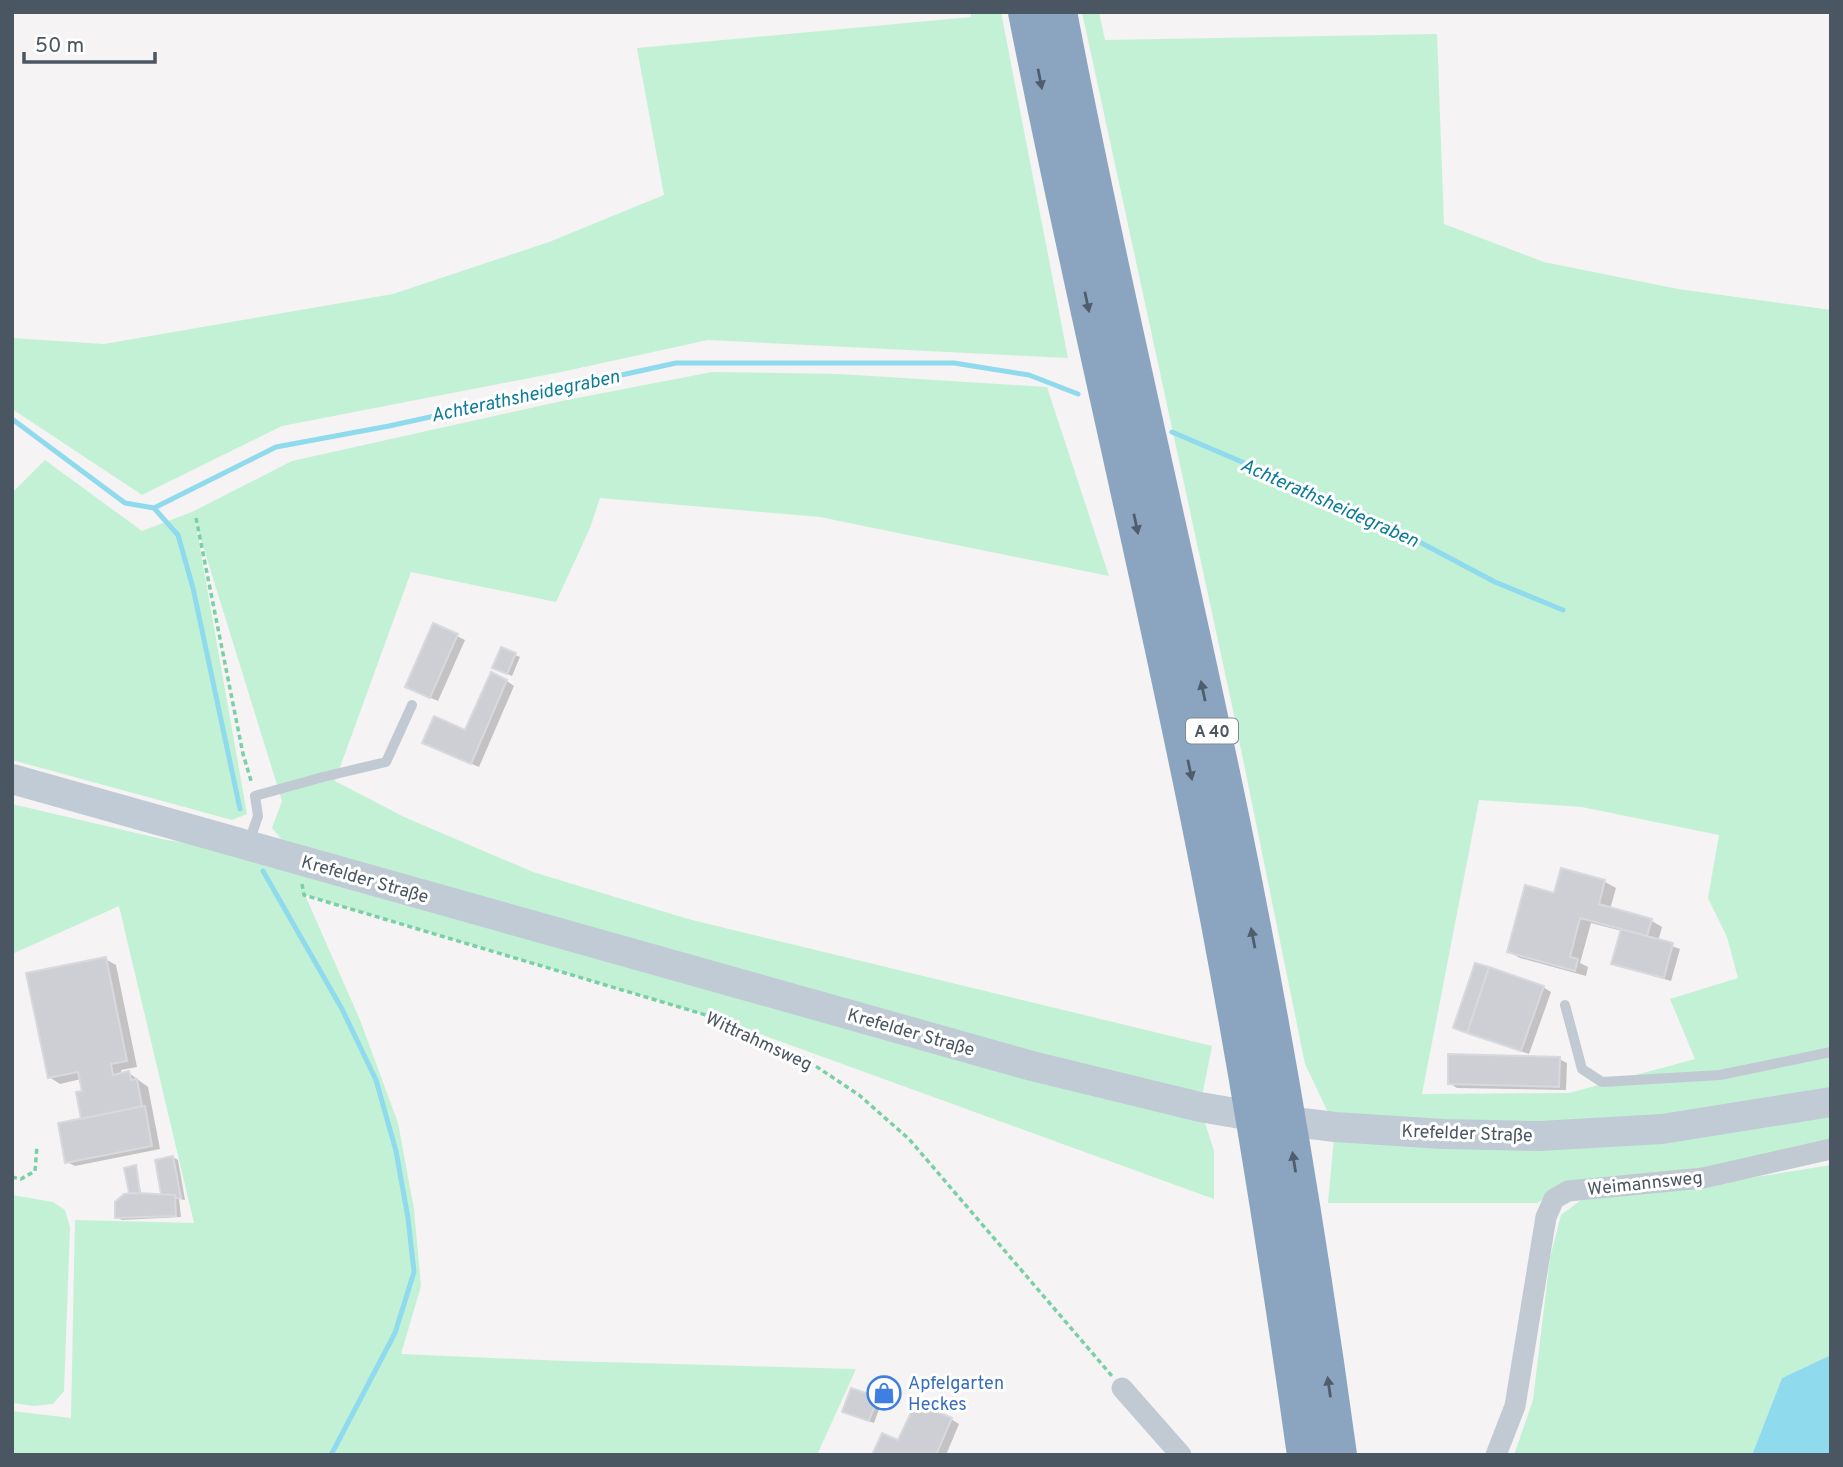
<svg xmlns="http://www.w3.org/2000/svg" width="1843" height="1467" font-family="Overpass,sans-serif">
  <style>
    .green { fill: #c3f1d5; fill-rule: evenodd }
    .water { fill: #90daee }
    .shadow { fill: #0003 }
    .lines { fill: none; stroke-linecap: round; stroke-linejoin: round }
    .stream { stroke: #90daee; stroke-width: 5 }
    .building { fill: #cdcfd5; stroke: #d7d9de; stroke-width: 2 }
    .path { stroke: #7ad0a6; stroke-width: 3.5; stroke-dasharray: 5 3.5; stroke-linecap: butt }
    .lane { stroke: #c1cad2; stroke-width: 10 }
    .street { stroke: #c1cad2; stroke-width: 21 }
    .secondary { stroke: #c1cbd6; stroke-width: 30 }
    .highway { stroke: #8ba5c1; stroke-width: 38 }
    .oneway { fill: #505e6b }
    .labels { text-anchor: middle; stroke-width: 6; stroke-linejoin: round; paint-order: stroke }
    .shield { fill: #fff; stroke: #808990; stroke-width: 2 }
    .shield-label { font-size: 16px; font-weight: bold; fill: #4a5661 }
    .street-label { font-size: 18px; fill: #4a5661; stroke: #fff }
    .shop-label { font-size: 18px; fill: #366cbe; stroke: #fff; text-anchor: start }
    .water-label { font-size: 19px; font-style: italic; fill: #0c7c9b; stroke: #fff }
  </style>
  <rect width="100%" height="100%" fill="#f5f3f3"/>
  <path class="green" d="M971 12H1001L1068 358 708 340 561 372 282 426 142 495 12 409V338L104 344 393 294 549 242 664 195 637 48 971 17Z
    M1082 12H1099L1105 40 1437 34 1444 224 1544 262 1678 289 1831 310V1141L1691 1173 1571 1182 1537 1203H1328L1335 1127 1305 1064 1233 710ZM1479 800 1582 807 1719 835 1708 898 1727 937 1738 978 1670 999 1695 1059 1569 1093 1422 1094Z
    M712 372 839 374 1047 387 1109 576 820 517 600 498 590 528 556 602 411 572 335 781 404 817 533 872 688 919 1212 1046 1200 1107 1214 1151V1199L716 1018 305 895 360 1020 398 1123 414 1209 421 1286 401 1354 565 1361 856 1369 817 1455H12V1411L71 1418 75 1220 194 1223 119 906 12 954V804L166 840 298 859 272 828 282 801 195 520 247 814 232 820 12 760V493L45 460 142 531 192 512 292 461 562 401Z
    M1831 1165V1355L1782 1378 1752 1455H1514L1533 1400 1550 1258 1561 1215 1581 1200 1687 1188Z
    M12 1195 53 1202 65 1210 70 1227 64 1391 53 1404 34 1406 12 1403Z"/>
  <path class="water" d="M1831 1355V1455H1752L1782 1378Z"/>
  <path class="shadow" d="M434 625 465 640 438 701 415 691Z
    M515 655 520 657 512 676 499 670Z
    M507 681 514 686 479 767 432 747 466 732Z
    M1562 870 1605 882 1616 888 1610 909 1652 921 1662 927 1658 941 1680 949 1671 981 1621 967 1613 963 1622 931 1591 923 1580 963 1588 967 1586 976 1520 958 1509 952 1556 895Z
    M105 959 116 965 137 1067 121 1070 122 1075 129 1073 148 1087 160 1149 75 1166 67 1162 83 1120 84 1092 81 1079 60 1084 49 1077Z
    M1543 987 1551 992 1529 1054 1471 1033Z
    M1559 1059 1567 1063 1566 1090 1457 1088 1449 1083Z
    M173 1157 178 1160 185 1200 179 1199 181 1217 122 1220 117 1217 136 1196 130 1192 135 1167 142 1196H163L157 1161Z
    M877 1398 882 1401 874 1423 849 1414Z
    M951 1419 959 1424 946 1455H874Z"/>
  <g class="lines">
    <path class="stream" d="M12 419 125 503 154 508 276 447 389 426 676 363H954L1029 375 1078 394
      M1172 432 1378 520 1495 582 1563 610
      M154 508 178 535 193 588 240 809
      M263 871 342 1009 376 1080 396 1151 408 1218 414 1272 395 1333 331 1455"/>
  </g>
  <path class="building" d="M433 623 458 634 430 698 405 687Z
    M501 647 516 653 507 674 492 668Z
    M491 672 507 680 471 764 422 743 434 716 465 730Z
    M1561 868 1605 880 1599 904 1652 919 1647 936 1580 918 1570 957 1578 959 1575 971 1507 952 1525 885 1554 893Z
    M1621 929 1673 943 1664 978 1611 964Z
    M106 957 127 1061 111 1064 113 1075 129 1071 131 1080 137 1079 142 1106 81 1119 76 1092 82 1091 78 1072 48 1078 26 973Z
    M1475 963 1489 967 1467 1033 1453 1028Z
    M1489 967 1544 986 1521 1051 1467 1033Z
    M1448 1054 1560 1057 1559 1087 1448 1084Z
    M145 1106 152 1146 65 1163 58 1123Z
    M173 1156 181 1198H175V1195L161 1194 155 1160Z
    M136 1165 140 1193H129L124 1168Z
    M136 1193 175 1195 176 1216 115 1218V1202L124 1194Z
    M851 1388 878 1397 869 1421 842 1412Z
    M916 1402 952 1418 936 1455H872L882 1433 898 1440Z"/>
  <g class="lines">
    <path class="path" d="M196 518 243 754 252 784
      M302 884 304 895 716 1018 802 1057 859 1095 909 1139 1112 1376
      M12 1177 21 1179 35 1171 37 1146"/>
    <path class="lane" d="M248 845 258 816 255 796 323 777 386 762 412 705
      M1565 1005 1582 1069 1602 1082 1720 1075 1831 1052"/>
    <path class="street" d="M1122 1388 1181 1455
      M1496 1455 1515 1406 1546 1217 1554 1199 1568 1191 1703 1178 1831 1149"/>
    <path class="secondary" d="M12 779 1032 1066 1200 1107 1270 1119 1335 1127 1443 1134 1540 1136 1662 1129 1831 1102"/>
    <path class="highway" d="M1027 12C1081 288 1148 560 1203 836 1244 1041 1277 1248 1306 1455
      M1058 12C1110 283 1175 551 1231 821 1274 1031 1309 1243 1338 1455"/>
  </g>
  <defs><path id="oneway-solid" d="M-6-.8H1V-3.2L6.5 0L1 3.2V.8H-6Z" transform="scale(1.75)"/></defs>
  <g class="oneway">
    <use href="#oneway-solid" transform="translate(1040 79) rotate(79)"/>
    <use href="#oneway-solid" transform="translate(1087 302) rotate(78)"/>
    <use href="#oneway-solid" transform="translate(1136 524) rotate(78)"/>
    <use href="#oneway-solid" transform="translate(1203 691) rotate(-102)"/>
    <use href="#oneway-solid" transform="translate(1190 770) rotate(78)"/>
    <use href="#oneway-solid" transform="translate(1253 938) rotate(-101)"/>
    <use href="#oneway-solid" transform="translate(1294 1162) rotate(-99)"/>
    <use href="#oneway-solid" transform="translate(1329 1387) rotate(-98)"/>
  </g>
  <defs>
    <symbol id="shop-ring" viewBox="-11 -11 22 22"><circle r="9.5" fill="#fff" stroke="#3f7fe0" stroke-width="1.5"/><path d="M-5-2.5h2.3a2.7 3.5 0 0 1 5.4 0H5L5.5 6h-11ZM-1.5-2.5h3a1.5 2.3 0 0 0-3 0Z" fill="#3f7fe0"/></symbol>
  </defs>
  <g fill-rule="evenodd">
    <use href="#shop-ring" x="865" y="1374" width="38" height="38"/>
  </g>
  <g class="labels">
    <rect class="shield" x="1186" y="718.5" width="52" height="25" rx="5"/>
    <g class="shield-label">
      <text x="1212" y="737">A 40</text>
    </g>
    <g class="street-label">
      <text transform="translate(365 879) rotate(16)" y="6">Krefelder Straße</text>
      <text transform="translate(911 1032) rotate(16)" y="6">Krefelder Straße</text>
      <text transform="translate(759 1041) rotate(25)" y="6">Wittrahmsweg</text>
      <text transform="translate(1467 1133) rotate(2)" y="6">Krefelder Straße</text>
      <text transform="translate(1645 1183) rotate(-6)" y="6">Weimannsweg</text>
    </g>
    <g class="shop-label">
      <text x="908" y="1389">Apfelgarten<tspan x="908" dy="21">Heckes</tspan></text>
    </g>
    <g class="water-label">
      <text transform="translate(525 395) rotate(-12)" y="7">Achterathsheidegraben</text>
      <text transform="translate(1330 502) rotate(24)" y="7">Achterathsheidegraben</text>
    </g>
  </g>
  <rect width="1843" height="1467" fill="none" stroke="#4a5661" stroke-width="28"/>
  <path d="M24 52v10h131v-10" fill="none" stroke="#4a5661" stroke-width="3.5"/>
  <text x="35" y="52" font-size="21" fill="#4a5661" stroke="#ffffff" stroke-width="5" paint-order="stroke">50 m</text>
</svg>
